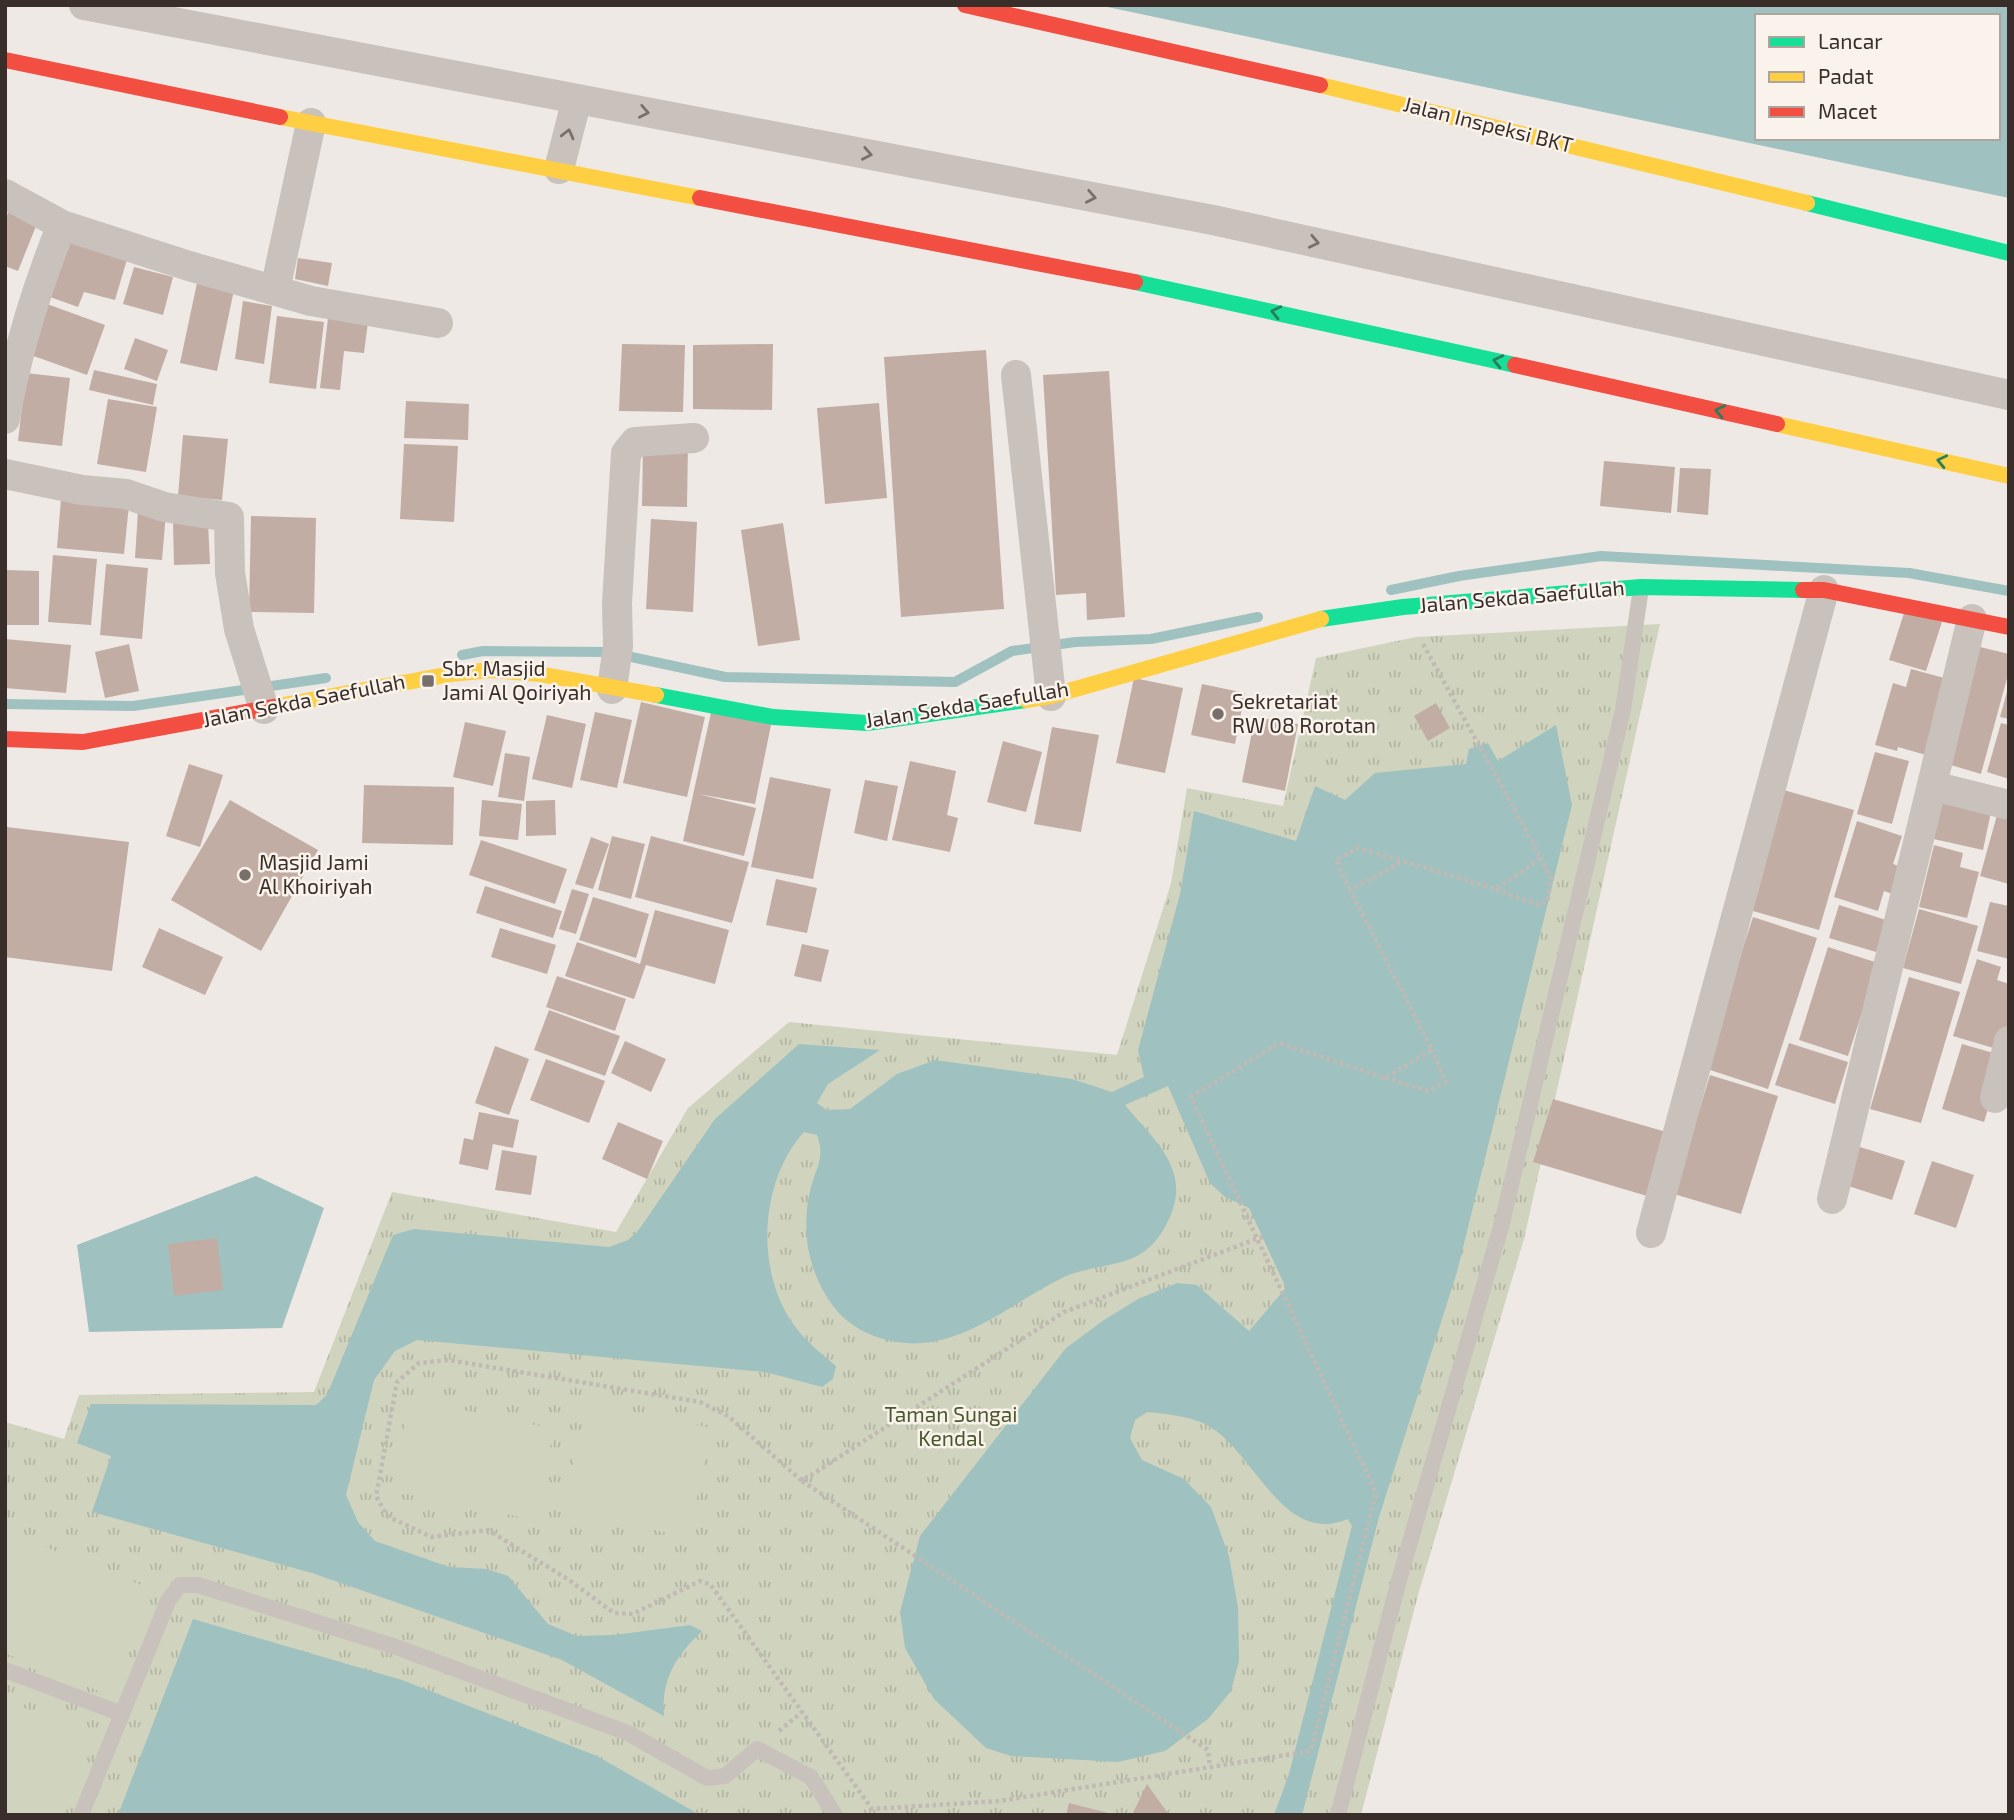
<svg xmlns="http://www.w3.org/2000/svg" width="2014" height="1820" font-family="'Exo 2',sans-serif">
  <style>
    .grass { fill: url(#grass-tufts) }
    .garden { fill: #d0d4be }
    .water { fill: #9fc1c0; fill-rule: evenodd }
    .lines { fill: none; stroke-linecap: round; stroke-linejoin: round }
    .stream { stroke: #9fc1c0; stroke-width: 10 }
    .building { fill: #c2ada5 }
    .path { stroke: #c1bab4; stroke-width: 4.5; stroke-dasharray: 3.5 3.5; stroke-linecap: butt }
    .lane { stroke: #c8c1bc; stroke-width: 16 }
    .street { stroke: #c8c1bc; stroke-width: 30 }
    .fast { stroke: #16e098; stroke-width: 16 }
    .slow { stroke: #ffcf43; stroke-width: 16 }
    .jam { stroke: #f24e42; stroke-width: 16 }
    .oneway { stroke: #79706c }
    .oneway2 { stroke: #297e5c }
    .poi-dot { fill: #786f6b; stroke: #faf3ec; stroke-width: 2.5 }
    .labels { text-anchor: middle; stroke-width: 5; stroke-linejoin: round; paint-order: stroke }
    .street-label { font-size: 21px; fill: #392e2a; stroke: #faf3ec }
    .poi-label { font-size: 21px; fill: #392e2a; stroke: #faf3ec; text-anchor: start }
    .park-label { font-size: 21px; fill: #49582d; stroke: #faf3ec }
  </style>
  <defs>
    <pattern id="grass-tufts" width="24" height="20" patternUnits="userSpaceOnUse" patternTransform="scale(1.75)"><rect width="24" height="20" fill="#d0d4be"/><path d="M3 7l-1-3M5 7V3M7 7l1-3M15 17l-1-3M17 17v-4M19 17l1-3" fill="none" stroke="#b3b6a3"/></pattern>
  </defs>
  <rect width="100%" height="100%" fill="#eee9e4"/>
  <path class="grass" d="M1660 624 1524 1239 1418 1595 1361 1815H5V1422L64 1439 79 1395 314 1392 392 1192 616 1232 688 1108 789 1022 1117 1055 1171 883 1187 788 1283 806 1316 658 1416 637Z"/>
  <path class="garden" d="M410 1399 554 1429 535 1520 391 1491Z
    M587 1402 711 1428 689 1537 564 1512Z
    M5 1531 153 1590 111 1696 5 1653Z
    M5 1700 96 1736 64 1815H5Z"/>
  <path class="water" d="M1098 5H2009V198ZM1757 16H1998V138H1757Z
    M1556 725 1572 805 1457 1272 1379 1517 1302 1815H1274L1289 1774 1352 1526 1348 1519C1281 1547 1255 1449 1205 1424 1188 1416 1166 1414 1147 1412L1135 1420 1130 1438 1142 1460 1184 1479 1211 1507 1229 1556 1238 1607 1239 1661 1231 1691 1208 1719 1165 1751 1118 1762 1011 1756 986 1748 934 1699 905 1648 900 1612 920 1536 1066 1348 1104 1320 1138 1299 1177 1283 1197 1285 1249 1331 1286 1288 1249 1208 1225 1197 1210 1183 1168 1086 1125 1105C1156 1142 1194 1172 1167 1223 1160 1237 1150 1250 1135 1257 1113 1267 1086 1267 1064 1277 1006 1305 950 1361 880 1338 863 1333 844 1321 833 1306 808 1272 801 1231 810 1191 815 1168 826 1159 817 1135L804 1132C759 1181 754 1275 797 1329 808 1343 823 1355 836 1366L833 1379 822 1387 765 1372 417 1340 395 1351 374 1380 346 1495 358 1522 375 1541 449 1567 487 1569 508 1576 548 1624 577 1636 614 1635 690 1625 702 1631C676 1656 661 1679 664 1716L562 1660 312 1573 92 1512 111 1456 77 1443 91 1404 316 1405 327 1395 393 1235 414 1229 609 1247 628 1240 638 1231 715 1119 799 1044 880 1050 828 1084 817 1103 827 1110 850 1109 897 1074 935 1060 1072 1079 1112 1092 1144 1077 1138 1050 1180 894 1194 811 1296 841 1315 786 1345 800 1375 773 1466 764 1469 749 1488 743 1498 761Z
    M256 1176 324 1208 282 1328 89 1332 77 1245Z
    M193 1619 402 1680 597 1756 700 1815H118Z"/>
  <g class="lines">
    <path class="stream" d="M1391 590 1459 576 1601 556 1909 573 2009 591
      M462 655 483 651 608 652 725 677 955 682 1012 651 1075 642 1151 639 1258 617
      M5 704 133 706 326 678"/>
  </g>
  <path class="building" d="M9 210 38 221 18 271 5 266V221Z
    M69 238 128 256 115 300 84 292 78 307 50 297Z
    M298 258 332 263 328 286 295 279Z
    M134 267 173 277 163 315 123 304Z
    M197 283 234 290 217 371 180 363Z
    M243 301 272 306 264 364 235 359Z
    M47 304 105 325 87 375 28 354Z
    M277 316 324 322 316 389 269 383Z
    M328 318 368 322 364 353 344 351 340 390 320 388Z
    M135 338 168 350 157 381 124 369Z
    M622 344 685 345 683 412 619 411Z
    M773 344 772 410 693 409V345Z
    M986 350 1004 609 901 617 884 357Z
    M94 370 157 384 153 405 89 390Z
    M1109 371 1125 617 1087 620 1086 593 1056 595 1043 375Z
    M26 373 70 378 62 446 18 441Z
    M108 399 157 407 146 472 97 464Z
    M406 401 469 404 468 440 404 438Z
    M879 403 887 498 825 504 817 408Z
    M183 435 228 439 222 500 178 496Z
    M404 444 458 446 454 522 400 519Z
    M643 444 688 445 687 507 642 506Z
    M1604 461 1675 467 1671 513 1600 506Z
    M1680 468 1711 469 1708 515 1677 512Z
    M61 499 129 505 124 554 57 548Z
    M138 511 166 513 162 560 135 558Z
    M251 516 316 518 314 613 249 612Z
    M651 519 697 522 693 612 646 609Z
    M208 522 210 564 174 565 173 523Z
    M783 523 800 640 758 646 741 530Z
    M53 555 97 559 91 625 48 622Z
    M106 564 148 568 142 639 100 635Z
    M5 570 39 571V625H5Z
    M1905 610 1942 622 1926 671 1889 660Z
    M5 639 71 645 66 693 5 688Z
    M129 644 139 691 105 698 95 652Z
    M1976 646 2009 654V671L1981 774 1944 763Z
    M1911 669 1948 679 1926 755 1898 747 1897 751 1875 745 1893 683 1906 687Z
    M1134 678 1183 688 1165 773 1116 763Z
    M1202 684 1245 693 1235 744 1191 735Z
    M2008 688H2009V719L2000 717Z
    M641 702 705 717 687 797 623 783Z
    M1436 703 1450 728 1428 741 1414 716Z
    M712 708 772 720 755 804 698 794 756 808 744 856 683 841Z
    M595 712 632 720 617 788 580 780Z
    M547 715 586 724 572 788 532 779Z
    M1255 717 1298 724 1285 791 1242 782Z
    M465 722 506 731 493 786 453 777Z
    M2001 723 2009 725V779L1987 772Z
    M1052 727 1099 735 1081 832 1034 824Z
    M1003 741 1042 752 1026 812 987 802Z
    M1875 752 1909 761 1892 824 1857 814Z
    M505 753 530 757 524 801 498 797Z
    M910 761 956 771 947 815 958 818 950 852 892 840Z
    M189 764 223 775 200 847 166 836Z
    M770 777 831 789 813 879 751 867Z
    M865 780 898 786 887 841 854 833Z
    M364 785 454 787 453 845 362 843Z
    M1780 789 1854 810 1819 930 1746 909Z
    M1939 795 1992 807 1983 850 1929 838Z
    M230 800 318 850 261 951 171 900Z
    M482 800 522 804 518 840 479 836Z
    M555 800 556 835 526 836V801Z
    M1999 808 2009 811V884L1980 876Z
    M1857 821 1902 836 1893 864 1904 868 1895 895 1884 891 1878 911 1834 897Z
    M7 827 129 842 112 971 5 957Z
    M612 836 645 844 631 899 598 890Z
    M651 836 749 862 732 923 635 897Z
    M591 837 609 844 593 889 575 884Z
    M481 840 567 869 555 904 469 875Z
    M1934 845 1963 853 1960 867 1979 872 1967 918 1919 907Z
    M776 879 817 888 807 933 766 925Z
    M485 886 562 911 553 938 476 913Z
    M572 889 589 894 576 934 559 929Z
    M593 897 649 914 636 958 579 940Z
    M1990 902 2009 906V959L1977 951Z
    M1839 905 1886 920 1876 952 1829 938Z
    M1919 909 1978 926 1961 984 1903 968Z
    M655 910 729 930 715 984 646 965 634 999 565 976 577 942 640 964Z
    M1753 917 1817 938 1768 1089 1704 1068Z
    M159 928 223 957 205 995 142 967Z
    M500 928 556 945 547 974 491 957Z
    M802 944 829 950 821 982 794 976Z
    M1828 947 1878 963 1848 1056 1799 1040Z
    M1977 959 2001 967 1997 980 2009 984V1022L2000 1050 1953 1036Z
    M557 976 626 999 615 1031 546 1007Z
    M1909 977 1960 992 1921 1123 1870 1109Z
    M549 1010 620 1036 605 1076 534 1050Z
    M625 1041 666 1059 651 1092 611 1073Z
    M1789 1043 1848 1062 1835 1104 1775 1085Z
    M1962 1044 2004 1056 1984 1122 1942 1109Z
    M495 1046 529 1059 509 1115 475 1103Z
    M546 1059 605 1081 589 1123 530 1100Z
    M1710 1075 1778 1096 1741 1214 1674 1194Z
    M1553 1099 1666 1132 1647 1196 1533 1162Z
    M479 1112 519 1120 513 1148 493 1144 488 1170 459 1164 464 1138 473 1140Z
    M618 1122 663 1141 647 1179 602 1159Z
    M1857 1146 1905 1161 1892 1200 1845 1185Z
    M502 1150 537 1156 531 1195 495 1190Z
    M1932 1161 1974 1175 1956 1228 1914 1214Z
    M217 1238 223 1290 174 1296 168 1244Z
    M1147 1784 1169 1815H1132Z
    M1069 1803 1112 1814 1111 1815H1066Z"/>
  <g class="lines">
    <path class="path" d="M1350 890 1336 860 1358 848 1402 861
      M1496 890 1540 905 1548 900 1551 878 1541 858
      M1385 1078 1428 1091 1446 1082 1432 1050
      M1263 1237 1256 1239 1064 1312 802 1481 728 1416 700 1402 448 1360 419 1363 397 1382 376 1496 387 1516 431 1537 488 1530 569 1580 614 1613 633 1614 700 1581 710 1584 872 1809 999 1801 1311 1751 1376 1493 1191 1097 1279 1043 1385 1078 1432 1050 1350 890 1403 861 1496 889 1541 858 1423 644
      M802 1481 1208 1750 1210 1767
      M779 1731 802 1712"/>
    <path class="lane" d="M5 1670 122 1714 81 1815
      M122 1714 168 1601 180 1585H198L396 1647 628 1733 707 1778 725 1776 757 1749 811 1777 835 1815
      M1338 1815 1399 1580 1502 1223 1623 710 1641 588"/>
    <path class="street" d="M84 5 1213 220 2009 395
      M559 169 577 99
      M5 194 62 225 189 266 311 301 438 323
      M275 290 311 123
      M1016 375 1051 696
      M5 419C17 351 36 289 62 225
      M5 474 82 490 126 494 164 507 229 517 230 573 239 629 264 709
      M612 689 618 646 617 603 626 453 635 442 694 438
      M1933 786 2009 805
      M1995 1098 2009 1041
      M1832 1199 1972 619
      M1651 1233 1824 590"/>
    <path class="fast" d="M1807 203 2009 253
      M1135 282 1515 365
      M1321 619 1403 607 1641 587 1803 590
      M656 695 773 717 867 723 1026 700"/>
    <path class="slow" d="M1320 85 1807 203
      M280 117 700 198
      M1777 424 2009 476
      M1026 700 1051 696 1321 619
      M278 706 451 674 491 670 539 674 656 695"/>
    <path class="jam" d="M965 5 1320 85
      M5 60 280 117
      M700 198 1135 282
      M1515 365 1777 424
      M1803 590H1824L2009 627
      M5 739 83 742 278 706"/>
  </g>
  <defs><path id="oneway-chevron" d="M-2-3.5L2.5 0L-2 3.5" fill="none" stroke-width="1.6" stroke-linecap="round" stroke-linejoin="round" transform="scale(1.75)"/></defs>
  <g class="oneway">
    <use href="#oneway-chevron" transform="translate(644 112) rotate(11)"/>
    <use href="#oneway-chevron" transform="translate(568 134) rotate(-76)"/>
    <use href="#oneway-chevron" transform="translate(867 154) rotate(11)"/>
    <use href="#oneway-chevron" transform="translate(1091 197) rotate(11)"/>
    <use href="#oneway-chevron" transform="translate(1314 242) rotate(12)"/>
  </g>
  <g class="oneway2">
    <use href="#oneway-chevron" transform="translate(1276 312) rotate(-167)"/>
    <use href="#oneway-chevron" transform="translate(1498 361) rotate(-167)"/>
    <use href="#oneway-chevron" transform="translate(1720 411) rotate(-167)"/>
    <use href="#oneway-chevron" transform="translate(1942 461) rotate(-167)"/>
  </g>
  <g class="poi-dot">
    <rect x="421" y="674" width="14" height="14" rx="3.5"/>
    <circle cx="1218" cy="714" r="7"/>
    <circle cx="245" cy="875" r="7"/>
  </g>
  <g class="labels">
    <g class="street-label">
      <text transform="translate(1488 125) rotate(14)" y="7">Jalan Inspeksi BKT</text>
      <text transform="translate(1522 597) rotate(-5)" y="7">Jalan Sekda Saefullah</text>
      <text transform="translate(304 701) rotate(-11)" y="7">Jalan Sekda Saefullah</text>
      <text transform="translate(967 705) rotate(-9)" y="7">Jalan Sekda Saefullah</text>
    </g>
    <g class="poi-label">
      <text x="442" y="676">Sbr. Masjid<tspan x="442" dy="24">Jami Al Qoiriyah</tspan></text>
      <text x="1232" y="709">Sekretariat<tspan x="1232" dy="24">RW 08 Rorotan</tspan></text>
      <text x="259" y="870">Masjid Jami<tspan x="259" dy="24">Al Khoiriyah</tspan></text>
    </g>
    <g class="park-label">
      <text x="951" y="1422">Taman Sungai<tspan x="951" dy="24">Kendal</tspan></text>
    </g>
  </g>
  <rect width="2014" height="1820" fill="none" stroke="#392e2a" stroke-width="14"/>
  <rect x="1755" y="14" width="245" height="126" fill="#faf3ec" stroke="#ada49e" stroke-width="2"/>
  <rect x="1769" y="37" width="35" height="10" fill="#16e098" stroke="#ada49e" stroke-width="2"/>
  <text x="1818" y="49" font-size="21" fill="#392e2a">Lancar</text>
  <rect x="1769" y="72" width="35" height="10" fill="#ffcf43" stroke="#ada49e" stroke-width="2"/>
  <text x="1818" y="84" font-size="21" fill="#392e2a">Padat</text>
  <rect x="1769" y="107" width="35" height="10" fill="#f24e42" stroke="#ada49e" stroke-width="2"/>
  <text x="1818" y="119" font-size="21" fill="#392e2a">Macet</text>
</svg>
